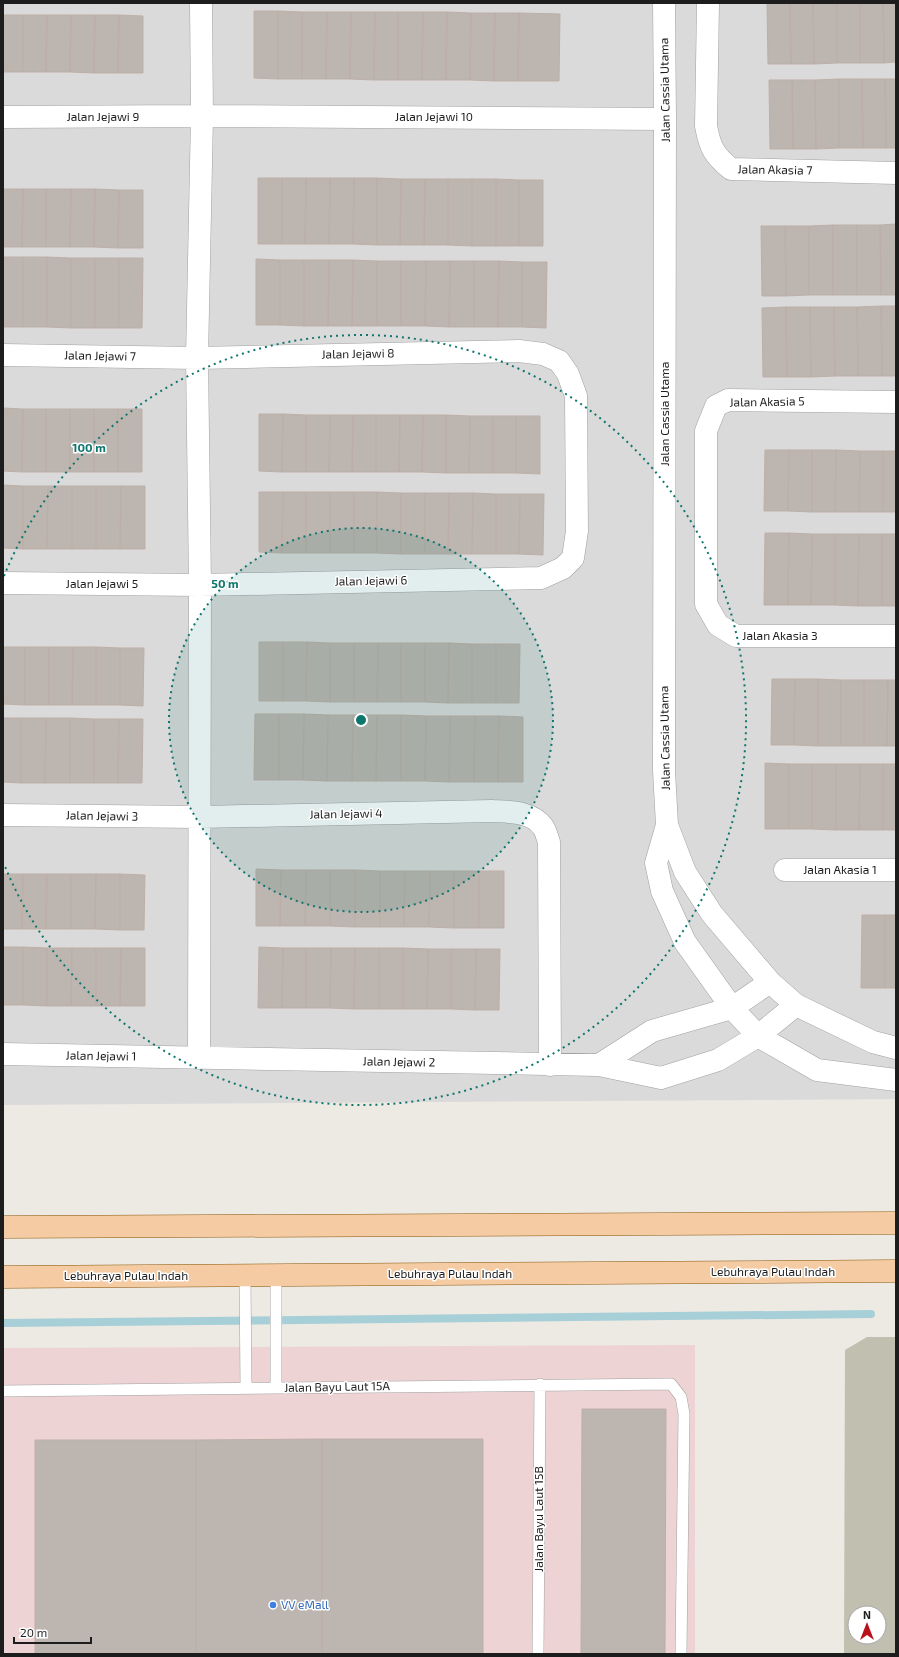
<svg xmlns="http://www.w3.org/2000/svg" width="899" height="1657" font-family="'Exo 2',sans-serif">
  <style>
    .residential { fill: #dbdada }
    .commercial { fill: #edd3d4 }
    .construction { fill: #c1c0b0; fill-rule: evenodd }
    .lines { fill: none; stroke-linecap: round; stroke-linejoin: round }
    .stream { stroke: #a7cfd7; stroke-width: 8 }
    .building { fill: #bdb5b0; stroke: #bdafa7 }
    .service-casing { stroke: #a1a1a1; stroke-width: 12 }
    .minor-casing { stroke: #a1a1a1; stroke-width: 23 }
    .primary-casing { stroke: #89580c; stroke-width: 23 }
    .service { stroke: #fff; stroke-width: 11 }
    .minor { stroke: #fff; stroke-width: 22 }
    .primary { stroke: #f4cba2; stroke-width: 22 }
    .ring { fill: none; stroke: #0f766e; stroke-width: 2; stroke-dasharray: 2 4 }
    .shop-dot { fill: #3f7fe0; stroke: #fff; stroke-width: 1.5 }
    .labels { text-anchor: middle; stroke-width: 3; stroke-linejoin: round; paint-order: stroke }
    .street-label { font-size: 12px; fill: #1d1d1d; stroke: #fff }
    .shop-label { font-size: 12px; fill: #366cbe; stroke: #fff; text-anchor: start }
    .centre { fill: #0f766e; stroke: #fff; stroke-width: 2 }
    .ring-label { font-size: 12px; text-anchor: middle; font-weight: bold; fill: #0f766e; stroke: #fff; stroke-width: 3; stroke-linejoin: round; paint-order: stroke }
  </style>
  <rect width="100%" height="100%" fill="#ede9e3"/>
  <path class="residential" d="M3 3H896V1099L3 1105Z"/>
  <path class="commercial" d="M695 1345V1654H3V1348Z"/>
  <path class="construction" d="M867 1337H896V1654H844L845 1350ZM855 1613H879V1637H855Z"/>
  <g class="lines">
    <path class="stream" d="M3 1323 871 1314"/>
  </g>
  <path class="building" d="M767 3H790L791 64H768Z
    M790 3H813L814 64H791Z
    M813 3H837V63L814 64Z
    M837 3H860V63H837Z
    M860 3H883L884 63H860Z
    M883 3H896V62L884 63Z
    M254 11H278V79L254 78Z
    M278 11 302 12V79H278Z
    M302 12H327L326 79H302Z
    M327 12H351L350 79H326Z
    M351 12H375L374 80 350 79Z
    M375 12H398V80H374Z
    M398 12H423L422 80H398Z
    M423 12H447L446 80H422Z
    M447 12 471 13 470 80H446Z
    M471 13H495L494 81 470 80Z
    M495 13H519L518 81H494Z
    M519 13 560 14 559 81H518Z
    M3 15H23V72H3Z
    M23 15H47L46 72H23Z
    M47 15H71L70 72H46Z
    M71 15H95L94 73 70 72Z
    M95 15H119L118 73H94Z
    M119 15 143 16V73H118Z
    M839 79H862L863 148H839Z
    M839 79V148L816 149 815 80Z
    M862 79H885L886 148H863Z
    M885 79H896V148H886Z
    M769 80H792L793 149H770Z
    M792 80H815L816 149H793Z
    M258 178H282V244H258Z
    M282 178H306L305 244H282Z
    M306 178H330L329 244H305Z
    M330 178H354L353 244H329Z
    M354 178H377V245L353 244Z
    M377 178 401 179 400 245H377Z
    M401 179H425L424 245H400Z
    M425 179H448V245H424Z
    M448 179H472V246L448 245Z
    M472 179H496V246H472Z
    M496 179 519 180V246H496Z
    M519 180H543V246H519Z
    M3 189H23L22 247H3Z
    M23 189H46V247H22Z
    M46 189H71L70 247H46Z
    M71 189H95L94 247H70Z
    M95 189 119 190 118 248 94 247Z
    M119 190H143V248H118Z
    M896 224V295H881L880 225Z
    M833 225H857V295H833Z
    M833 225V295H809V226Z
    M857 225H880L881 295H857Z
    M761 226H785L786 296H762Z
    M785 226H809V295L786 296Z
    M3 257H23V327H3Z
    M23 257H47V327H23Z
    M47 257 71 258V328L47 327Z
    M71 258H95V328H71Z
    M95 258H119V328H95Z
    M119 258H143L142 328H119Z
    M256 259 280 260V325H256Z
    M280 260H304V326L280 325Z
    M304 260H329L328 326H304Z
    M329 260H353L352 326H328Z
    M353 260 377 261V326H352Z
    M377 261H401V326H377Z
    M401 261H426L425 326H401Z
    M426 261H450L449 327 425 326Z
    M450 261H474V327H449Z
    M474 261H499L498 327H474Z
    M499 261 522 262V327H498Z
    M522 262H547L546 328 522 327Z
    M881 306H896V376H882Z
    M881 306 882 376H858L857 307Z
    M786 307 787 377H763L762 308Z
    M786 307H810L811 377H787Z
    M810 307H834L835 376 811 377Z
    M834 307H857L858 376H835Z
    M3 408 23 409 22 472 3 471Z
    M23 409H46V472H22Z
    M46 409H70V472H46Z
    M70 409H94V472H70Z
    M94 409H118V472H94Z
    M118 409H142V472H118Z
    M259 414H283L282 472 259 471Z
    M283 414 306 415V472H282Z
    M306 415H330L329 472H306Z
    M330 415H353L352 472H329Z
    M353 415H376V472H352Z
    M376 415H400L399 472H376Z
    M400 415H423L422 472H399Z
    M423 415H446V473L422 472Z
    M446 415 470 416 469 473H446Z
    M470 416H493V473H469Z
    M493 416H516V473H493Z
    M516 416H540V474L516 473Z
    M765 450H789L788 511H764Z
    M789 450H812V512L788 511Z
    M812 450H836L835 512H812Z
    M836 450 860 451 859 512H835Z
    M860 451H883V512H859Z
    M883 451H896V512H883Z
    M3 485 23 486V549L3 548Z
    M23 486H48L47 549H23Z
    M48 486H72V549H47Z
    M72 486H96V549H72Z
    M96 486H121L120 549H96Z
    M121 486H145V549H120Z
    M259 492H283L282 553 259 552Z
    M283 492H306V553H282Z
    M306 492H330V553H306Z
    M330 492H354V553H330Z
    M354 492H377V553H354Z
    M377 492 401 493V554L377 553Z
    M401 493H425V554H401Z
    M425 493H449L448 554H425Z
    M449 493H473L472 554H448Z
    M473 493 496 494V554H472Z
    M496 494H520L519 554H496Z
    M520 494H544L543 555 519 554Z
    M765 533H789L788 605H764Z
    M789 533 812 534 811 605H788Z
    M812 534H835V605H811Z
    M835 534H859L858 606 835 605Z
    M859 534H882V606H858Z
    M882 534H896V606H882Z
    M259 642H283V701H259Z
    M283 642H307L306 701H283Z
    M307 642 330 643V702L306 701Z
    M330 643H354V702H330Z
    M354 643H378L377 702H354Z
    M378 643H401V702H377Z
    M401 643H425V702H401Z
    M425 643H449L448 703 425 702Z
    M449 643 472 644V703H448Z
    M472 644H496V703H472Z
    M496 644H520L519 703H496Z
    M3 647H25V705L3 704Z
    M25 647H49V705H25Z
    M49 647H73L72 705H49Z
    M73 647H96V705H72Z
    M96 647 120 648V705H96Z
    M120 648H144L143 706 120 705Z
    M772 679H795L794 745H771Z
    M795 679H818V746L794 745Z
    M818 679 841 680V746H818Z
    M841 680H864V746H841Z
    M864 680H888L887 746H864Z
    M888 680H896V746H887Z
    M255 714H279V780H254Z
    M279 714H304L303 780H279Z
    M304 714 328 715 327 781 303 780Z
    M328 715H353L352 781H327Z
    M353 715H377L376 781H352Z
    M377 715H401V781H376Z
    M401 715 426 716 425 781H401Z
    M426 716H450L449 782 425 781Z
    M450 716H475L474 782H449Z
    M475 716H499L498 782H474Z
    M499 716 523 717V782H498Z
    M3 718H21V783L3 782Z
    M21 718H46L45 783H21Z
    M46 718H70V783H45Z
    M70 718 94 719V783H70Z
    M94 719H119L118 783H94Z
    M119 719H143L142 783H118Z
    M765 763 789 764V829H765Z
    M789 764H812V829H789Z
    M812 764H836V830L812 829Z
    M836 764H860L859 830H836Z
    M860 764H883V830H859Z
    M883 764H896V830H883Z
    M256 869 281 870 280 926H256Z
    M281 870H306L305 926H280Z
    M306 870H330V926H305Z
    M330 870H355V927L330 926Z
    M355 870 380 871V927H355Z
    M380 871H405L404 927H380Z
    M405 871H430L429 927H404Z
    M430 871H454V928L429 927Z
    M454 871H479V928H454Z
    M479 871H504V928H479Z
    M3 874H23L22 929H3Z
    M23 874H47L46 929H22Z
    M47 874H71V929H46Z
    M71 874H96L95 929H71Z
    M96 874H120V930L95 929Z
    M120 874 145 875 144 930H120Z
    M862 915H885V988H861Z
    M885 915H896V988H885Z
    M3 947H23V1005H3Z
    M23 947 47 948V1006L23 1005Z
    M259 947 283 948 282 1008H258Z
    M47 948H72L71 1006H47Z
    M72 948H96V1006H71Z
    M96 948H121L120 1006H96Z
    M121 948H145V1006H120Z
    M283 948H306V1008H282Z
    M306 948H331L330 1008H306Z
    M331 948H355L354 1009 330 1008Z
    M355 948H379V1009H354Z
    M379 948H403V1009H379Z
    M403 948 428 949 427 1009H403Z
    M428 949H451V1009H427Z
    M451 949H476L475 1010 451 1009Z
    M476 949H500L499 1010H475Z
    M582 1409H666L665 1654H581Z
    M322 1439H483V1654H322Z
    M322 1439V1654H196V1440Z
    M35 1440H196V1654H35Z"/>
  <g class="lines">
    <defs>
      <path id="service" d="M245 1276 246 1388
        M276 1276V1387
        M3 1391 671 1384 681 1397 684 1414 681 1654
        M538 1654 540 1384"/>
      <path id="minor" d="M664 3 665 119 664 771 667 825 685 872 712 914 770 982 796 1005 873 1042 896 1048
        M708 3 706 126C710 148 714 155 731 169L896 173
        M3 117 202 116 665 119
        M3 355 197 358 519 351 543 354 559 361 568 374 576 396 577 531 573 558 563 568 541 578 200 585 3 583
        M896 402 728 400 716 406 706 431V604L718 625 736 636H896
        M3 815 200 817 492 811C509 812 532 811 543 827 546 831 547 837 549 842L550 1065
        M667 825 656 863 662 891 685 942 732 1008 758 1036 817 1070 896 1080
        M785 870H896
        M3 1054 599 1065 661 1078 718 1060 758 1036 796 1005
        M199 1058 200 585 197 358 202 116 201 3
        M599 1065 652 1031 732 1008 770 982"/>
      <path id="primary" d="M3 1227 896 1223
        M3 1277 896 1271"/>
    </defs>
    <use href="#service" class="service-casing"/>
    <use href="#minor" class="minor-casing"/>
    <use href="#primary" class="primary-casing"/>
    <use href="#service" class="service"/>
    <use href="#minor" class="minor"/>
    <use href="#primary" class="primary"/>
  </g>
  <circle cx="361" cy="720" r="192" fill="#0f766e" fill-opacity=".12"/>
  <g class="ring">
    <circle cx="361" cy="720" r="192"/>
    <path d="M4 576A385 385 0 1 1 4 864"/>
  </g>
  <circle class="shop-dot" cx="273" cy="1605" r="4"/>
  <g class="labels">
    <g class="street-label">
      <text transform="translate(665 90) rotate(-91)" y="4">Jalan Cassia Utama</text>
      <text x="103" y="121">Jalan Jejawi 9</text>
      <text x="434" y="121">Jalan Jejawi 10</text>
      <text transform="translate(775 170) rotate(1)" y="4">Jalan Akasia 7</text>
      <text transform="translate(358 354) rotate(-1)" y="4">Jalan Jejawi 8</text>
      <text transform="translate(100 356) rotate(1)" y="4">Jalan Jejawi 7</text>
      <text transform="translate(767 402) rotate(-1)" y="4">Jalan Akasia 5</text>
      <text transform="translate(665 414) rotate(-90)" y="4">Jalan Cassia Utama</text>
      <text transform="translate(371 581) rotate(-1)" y="4">Jalan Jejawi 6</text>
      <text x="102" y="588">Jalan Jejawi 5</text>
      <text x="780" y="640">Jalan Akasia 3</text>
      <text transform="translate(665 738) rotate(-91)" y="4">Jalan Cassia Utama</text>
      <text transform="translate(346 814) rotate(-1)" y="4">Jalan Jejawi 4</text>
      <text transform="translate(102 816) rotate(1)" y="4">Jalan Jejawi 3</text>
      <text x="840" y="874">Jalan Akasia 1</text>
      <text transform="translate(101 1056) rotate(1)" y="4">Jalan Jejawi 1</text>
      <text transform="translate(399 1062) rotate(1)" y="4">Jalan Jejawi 2</text>
      <text x="773" y="1276">Lebuhraya Pulau Indah</text>
      <text x="450" y="1278">Lebuhraya Pulau Indah</text>
      <text x="126" y="1280">Lebuhraya Pulau Indah</text>
      <text transform="translate(337 1387) rotate(-1)" y="4">Jalan Bayu Laut 15A</text>
      <text transform="translate(539 1519) rotate(-90)" y="4">Jalan Bayu Laut 15B</text>
    </g>
    <g class="shop-label">
      <text x="281" y="1609">VV eMall</text>
    </g>
  </g>
  <circle cx="361" cy="720" r="6" class="centre"/>
  <g class="ring-label">
    <text x="89" y="452">100 m</text>
    <text x="225" y="588">50 m</text>
  </g>
  <rect width="899" height="1657" fill="none" stroke="#1d1d1d" stroke-width="8"/>
  <g transform="translate(867 1625)"><circle r="19" fill="#ffffff" stroke="#a5a5a5"/>
  <path d="M0-3L7 15L0 10L-7 15Z" fill="#b9111b"/>
  <text y="-6" font-size="11" font-weight="bold" text-anchor="middle" fill="#1d1d1d">N</text>
  </g>
  <path d="M14 1637v6h77v-6" fill="none" stroke="#1d1d1d" stroke-width="2"/>
  <text x="20" y="1637" font-size="12" fill="#1d1d1d" stroke="#ffffff" stroke-width="3" paint-order="stroke">20 m</text>
</svg>
